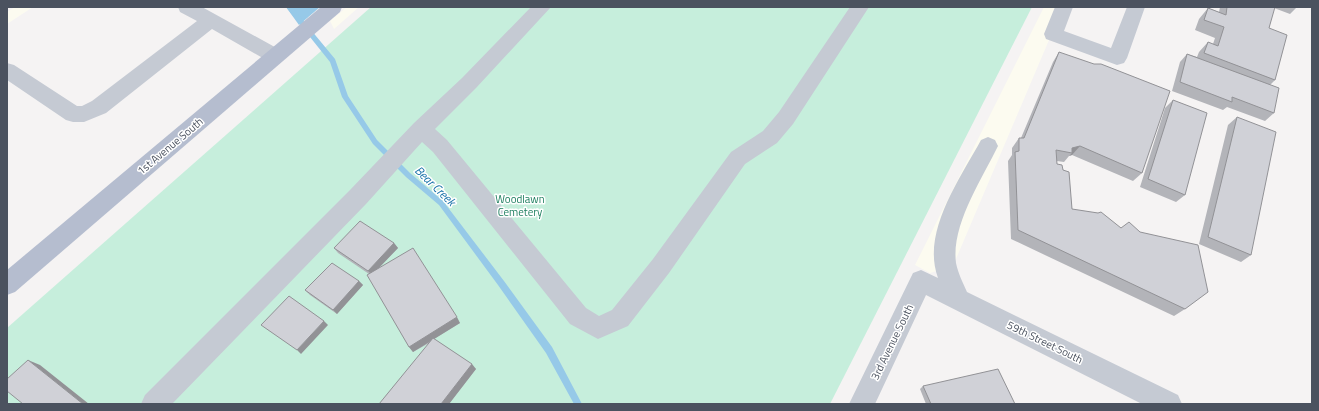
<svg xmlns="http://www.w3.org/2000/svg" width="1319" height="411" font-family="'Titillium Web',sans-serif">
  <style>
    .commercial { fill: #fcfbf0 }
    .green { fill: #c6eedc }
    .water { fill: #96c9e8 }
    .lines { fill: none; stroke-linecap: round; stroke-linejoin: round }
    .stream { fill: #96c9e8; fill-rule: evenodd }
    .minor { fill: #c5cad3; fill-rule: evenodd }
    .major { fill: #b5bdcf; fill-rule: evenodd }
    .wall { fill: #b3b4b9 }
    .shaded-wall { fill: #929296 }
    .building { fill: #d0d1d7; stroke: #929296 }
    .labels { text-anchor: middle; stroke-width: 3; stroke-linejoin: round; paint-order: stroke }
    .street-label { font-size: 11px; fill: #4b525f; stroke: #fff }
    .park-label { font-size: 11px; fill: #1e7f5f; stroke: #fff }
    .water-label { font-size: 12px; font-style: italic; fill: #1570a8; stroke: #fff }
  </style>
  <rect width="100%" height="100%" fill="#f5f3f3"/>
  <path class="commercial" d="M15 7H33L7 24V12Z
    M347 7H359L334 29 330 21Z
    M1044 7H1063L953 266 930 273 915 265Z"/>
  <path class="green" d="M371 7H1032L830 404H7V328Z"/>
  <path class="water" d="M286 7H320L299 25Z"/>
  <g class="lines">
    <path class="stream" d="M286 7H292L335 59 348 96 377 140 410 173 443 201 504 281 552 347 582 404H574L546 353 498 285 439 205 406 177 373 144 342 97 330 62Z"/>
    <path class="minor" d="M178 7H202L282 51 285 56 282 61 275 63 268 61 212 29 106 113 84 122H73L66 120 7 80V63L14 65 77 106H82L92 101 197 21 180 12Z
      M531 7H551L476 88 435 129 447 140 586 308 599 316 612 310 653 259 731 152 763 131 779 112 850 7H869L793 124 777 143 745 164 669 273 628 326 598 339 570 324 433 152 422 142 366 204 172 404H141L145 395 350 190 414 123 462 78Z
      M1055 7H1073L1064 31 1111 48 1127 7H1145L1127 58 1124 63 1117 65 1046 39 1044 34Z
      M988 137 995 140 998 146C982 179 951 225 956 263 958 273 963 283 967 292L1178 395 1182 404H1142L926 295 875 404H849L913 273 921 270 938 278C921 232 960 179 981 140Z"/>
    <path class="major" d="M321 7H342L340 12 15 292 7 295V270Z"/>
  </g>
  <path class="wall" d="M1220 7H1297L1290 14 1274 8 1269 28 1275 80 1270 85 1274 113 1265 121 1227 107 1223 110 1172 91 1180 62 1187 54 1197 57 1199 52 1208 42 1213 44 1215 38 1195 30 1199 19 1208 8 1219 12Z
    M1059 52 1142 173 1133 181 1072 155 1069 156 1064 162 1057 161V164L1063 170 1072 209 1185 309 1174 316 1011 239 1008 161 1012 155V148L1019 138H1021L1053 62Z
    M1173 100 1185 195 1176 202 1140 187 1165 108Z
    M1237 117 1251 255 1241 262 1199 244 1228 125Z
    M394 243 398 248 379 268 460 323 434 339 476 369 449 404H379L431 342 413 352 409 347 369 274 338 253 334 248Z
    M359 281 363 285 337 314 310 295 305 290Z
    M923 386 1015 404H926L920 389Z"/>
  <path class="shaded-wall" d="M1080 146 1072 155 1069 156 1072 153V148Z
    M394 243 398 248 372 275 368 271Z
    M359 281 363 285 337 314 333 310Z
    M457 317 460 323 413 352 409 347Z
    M324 321 328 325 301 354 297 350Z
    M28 360 40 365 89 404H83Z
    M472 364 476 369 449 404H441Z"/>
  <path class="building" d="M1227 7H1275L1269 28 1287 35 1275 80 1204 53 1208 42 1218 46 1224 27 1204 20 1208 8 1226 15Z
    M1059 52 1094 64H1101L1170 91 1142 173 1080 146 1072 148V153L1056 150 1057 164 1062 165 1063 170 1069 172 1072 209 1098 213 1101 212 1121 228 1129 222 1140 232 1198 245 1208 292 1185 309 1018 230 1015 152 1019 151V138H1024Z
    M1187 54 1279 88 1274 113 1232 97V102L1180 82Z
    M1173 100 1207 113 1185 195 1148 179Z
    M1237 117 1276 132 1251 255 1208 237Z
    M360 221 394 243 368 271 334 248Z
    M413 248 457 317 409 347 367 275Z
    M332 263 359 281 333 310 305 290Z
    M289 296 324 321 297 350 261 325Z
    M433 338 472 364 441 404H379Z
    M28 360 83 404H23L7 391V379Z
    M998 369 1015 404H931L923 386Z"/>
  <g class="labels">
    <g class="street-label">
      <text transform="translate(170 146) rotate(-40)" y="4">1st Avenue South</text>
      <text transform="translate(892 342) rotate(-64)" y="4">3rd Avenue South</text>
      <text transform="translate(1045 342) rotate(26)" y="4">59th Street South</text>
    </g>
    <g class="park-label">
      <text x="520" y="203">Woodlawn<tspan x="520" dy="13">Cemetery</tspan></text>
    </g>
    <g class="water-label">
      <text transform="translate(435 186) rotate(44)" y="4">Bear Creek</text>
    </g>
  </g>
  <rect width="1319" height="411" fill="none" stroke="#4b525f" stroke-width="16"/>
</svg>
